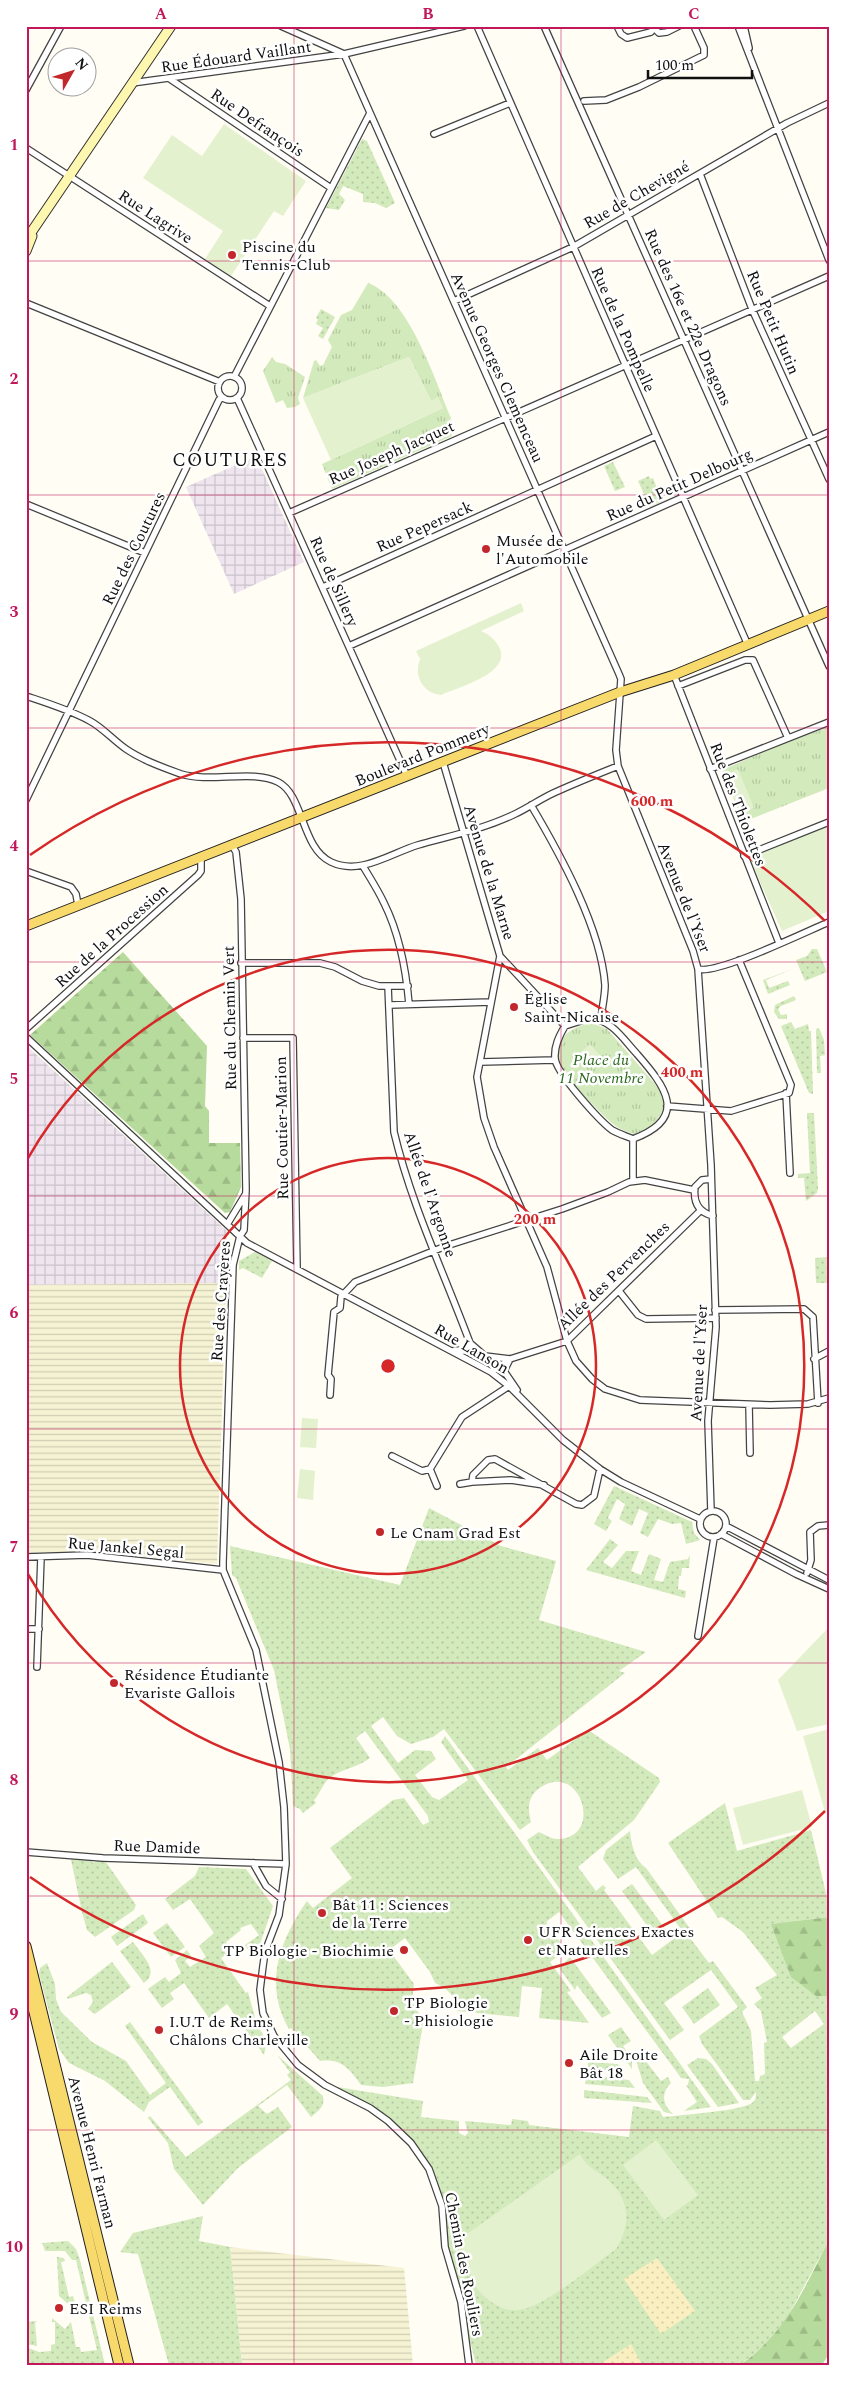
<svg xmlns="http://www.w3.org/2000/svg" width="855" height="2391" font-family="Spectral,serif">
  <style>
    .industrial { fill: url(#industrial-grid) }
    .farmland { fill: url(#farmland-rules) }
    .grass { fill: url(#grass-dots); fill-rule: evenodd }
    .forest { fill: url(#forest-firs) }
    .sand { fill: url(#sand-dots) }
    .park { fill: url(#park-tufts) }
    .pitch { fill: #e4f1ce }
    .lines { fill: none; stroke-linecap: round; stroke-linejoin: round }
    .minor-casing { stroke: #434343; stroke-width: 8 }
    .secondary-casing { stroke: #323232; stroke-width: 11 }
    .primary-casing { stroke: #212121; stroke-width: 11 }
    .minor { stroke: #fff; stroke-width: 5.5 }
    .secondary { stroke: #fef7af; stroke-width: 9 }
    .primary { stroke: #f8d96b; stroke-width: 9 }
    .grid { fill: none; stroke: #c2185b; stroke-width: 1; stroke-opacity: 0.55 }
    .ring { fill: none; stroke: #d62828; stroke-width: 2.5 }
    .poi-dot { fill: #c2272b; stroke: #fff; stroke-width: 2 }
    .labels { text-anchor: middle; stroke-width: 5; stroke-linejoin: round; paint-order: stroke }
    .street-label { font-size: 16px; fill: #101010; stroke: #fff }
    .poi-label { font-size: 16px; fill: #101010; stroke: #fff; text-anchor: start }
    .park-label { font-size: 16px; font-style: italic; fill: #2d691f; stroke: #fff }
    .quarter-label { font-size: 19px; letter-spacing: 1px; fill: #101010; stroke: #fff }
    .centre { fill: #d62828; stroke: #fff; stroke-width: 2.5 }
    .ring-label { font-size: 15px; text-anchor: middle; font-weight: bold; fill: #d62828; stroke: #fff; stroke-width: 5; stroke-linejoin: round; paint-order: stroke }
    .neatline { fill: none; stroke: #c2185b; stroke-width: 2 }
    .grid-label { font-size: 16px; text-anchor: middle; font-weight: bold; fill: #c2185b }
  </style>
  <defs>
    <pattern id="industrial-grid" width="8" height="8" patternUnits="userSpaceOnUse" patternTransform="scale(1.25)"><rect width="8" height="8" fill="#eee5ee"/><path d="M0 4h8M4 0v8" fill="none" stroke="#cbc3cb"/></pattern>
    <pattern id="farmland-rules" width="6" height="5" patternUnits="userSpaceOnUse" patternTransform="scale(1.25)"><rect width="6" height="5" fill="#f5f3d3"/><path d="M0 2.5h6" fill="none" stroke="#d1cfb4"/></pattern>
    <pattern id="grass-dots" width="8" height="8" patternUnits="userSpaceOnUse" patternTransform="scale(1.25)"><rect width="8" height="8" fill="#d3eabc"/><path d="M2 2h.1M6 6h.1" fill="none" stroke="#b4c8a1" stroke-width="1.8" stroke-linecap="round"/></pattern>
    <pattern id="forest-firs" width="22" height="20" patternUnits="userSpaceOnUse" patternTransform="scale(1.25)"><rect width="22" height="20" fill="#b7db9c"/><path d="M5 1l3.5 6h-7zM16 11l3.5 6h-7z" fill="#9cbb85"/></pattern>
    <pattern id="sand-dots" width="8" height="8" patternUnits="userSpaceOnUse" patternTransform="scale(1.25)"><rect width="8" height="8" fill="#faefc0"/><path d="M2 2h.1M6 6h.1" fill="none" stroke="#d5cca4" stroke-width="1.8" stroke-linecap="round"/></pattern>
    <pattern id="park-tufts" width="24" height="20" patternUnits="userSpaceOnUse" patternTransform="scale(1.25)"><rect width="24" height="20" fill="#d3eabc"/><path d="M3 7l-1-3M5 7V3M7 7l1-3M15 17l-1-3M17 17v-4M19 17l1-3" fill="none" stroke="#b4c8a1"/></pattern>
  </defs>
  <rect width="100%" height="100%" fill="#fffdf4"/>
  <path class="industrial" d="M256 456 304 562 234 594 186 487Z
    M26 1045 227 1231 226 1283 26 1285Z"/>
  <path class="farmland" d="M226 1283 217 1564 84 1551 26 1553V1285Z
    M230 2247 404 2268 413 2365H242Z"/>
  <path class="grass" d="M362 139 367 141 395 203 386 208 375 203 363 202V194L343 186 339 194 345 200 339 210 326 208Z
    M321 309 335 317 323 339 318 336 323 328 316 324 318 319 316 318Z
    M613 462 625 487 615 491 604 466Z
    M649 476 650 479 653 478 662 501 650 507 638 481Z
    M812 949H817L827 972 805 981 796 960 807 956Z
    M793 969 766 980 769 988 788 981 790 985 768 994 763 980Z
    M794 996 796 1000 781 1006 778 1009 781 1015 787 1014V1019H779L774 1012 775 1005Z
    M791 1022 795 1029 808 1024 809 1031H811L813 1094 809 1093 781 1026Z
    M819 1028 824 1040 825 1055 820 1056 821 1073H817L816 1029Z
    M807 1113H814L818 1188 817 1193 806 1201 804 1178H798V1174L810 1173Z
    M255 1252 272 1261 262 1278 243 1268 239 1270V1261Z
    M829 1257V1283H816L815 1258Z
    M614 1486 692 1522 694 1533 700 1540 686 1544 681 1523 672 1524 658 1519 648 1537 640 1533 648 1513 639 1509 632 1526 619 1519 625 1504 617 1499 608 1518 612 1521 606 1531 594 1524Z
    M429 1508 501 1546 556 1561 539 1620 646 1652 619 1671 625 1673 506 1767 508 1770 538 1748 547 1760 588 1730 659 1778 660 1782 634 1820 578 1867 596 1891 603 1885 606 1888 604 1890 652 1955 683 1932 636 1867 618 1879 603 1859 606 1850 630 1831C631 1844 635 1861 646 1868L694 1934 690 1938 709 1963 713 1961 747 2007 742 2012 751 2031 755 2081H759L760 2076 765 2074 764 2043 767 2042 761 2011 754 2004 762 1998 755 1988 777 1975 743 1932 722 1917 718 1918 668 1843 725 1803 737 1851 811 1830 829 1906V1917L771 1924 816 1996H829V2240L786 2320 771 2340 740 2365H642L630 2345 599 2365H476L457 2286 447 2257 442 2206 420 2156 379 2115 325 2085 423 2101 421 2117 459 2121V2133L465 2136 468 2133 465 2121 511 2125 512 2119 528 2121 529 2125 629 2137 633 2106 660 2111 663 2117C680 2115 741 2111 752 2103 756 2100 756 2097 756 2092L750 2100H743L702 2044 699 2036 738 2007 711 1970 664 2003 684 2030 670 2040 533 1852 527 1840 539 1832C544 1834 551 1839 557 1839 606 1839 580 1756 537 1790 527 1799 528 1810 531 1822L520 1830 444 1729 433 1737 411 1744 397 1736 383 1717 371 1726 398 1763 415 1750 431 1751 436 1759 415 1775 432 1797 439 1800 468 1780 441 1742 445 1736 711 2107 684 2111 697 2102 686 2085H688L689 2079 681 2078 676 2071 559 1912 546 1922 566 1950 550 1962 571 1991 567 1992 589 2023 539 2018 542 1988 522 1986 519 2017 457 2011C455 1996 449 1989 435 1983L430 1972 405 1938 389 1950 414 1984C412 2000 411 2007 424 2018L413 2083 383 2087 361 2085C350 2069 341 2058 320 2061L291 2028 289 2029C263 1984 280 1940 307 1901L313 1908 352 1878 330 1848 393 1800 404 1798 423 1825 429 1822 428 1816 365 1731 356 1738 370 1758C357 1768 343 1768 331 1777 322 1783 321 1793 314 1800L316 1803 303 1813 300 1809 293 1806 290 1749 274 1670 236 1578 232 1575 230 1546 400 1585ZM815 2011 824 2024 791 2048 782 2037Z
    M610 1539 618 1545 603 1562 612 1568 626 1551H639L631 1571 641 1575 649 1554 661 1559 654 1580 663 1582 670 1562 688 1559 690 1555 689 1568H682L681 1576H679L678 1589 686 1591 685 1598 586 1570Z
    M70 1855 89 1857 93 1863 103 1858 136 1905 134 1910 95 1937 87 1930 82 1912Z
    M199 1867 246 1869 273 1906 255 1959 245 1945 259 1935 251 1924 240 1928 241 1930 226 1942 231 1951 221 1958 246 1993 248 1992 257 2025 267 2041 264 2055 227 2004 209 2018 184 1983 170 1993 174 1999 162 2008 148 1989 165 1977 169 1982 181 1973 175 1960 187 1950 191 1956 185 1961 190 1967 206 1957 199 1946 214 1933 190 1899 173 1910 165 1899 195 1876Z
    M632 1884 666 1930 656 1938 622 1891Z
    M143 1914 148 1923 117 1946 111 1937Z
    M167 1923 185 1947 171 1957 153 1933Z
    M133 1942C141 1954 161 1971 144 1983L120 1951Z
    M570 1957 611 2013 602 2018 577 1985 575 1990 559 1968Z
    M112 1962 131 1987 95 2014 88 2009 93 2002 91 1995 86 1993 68 1999 67 1997Z
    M47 1963 55 1984 56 1999 61 2012 92 2042 126 2061 150 2095 166 2083 125 2026 130 2022 203 2122 198 2126 170 2087 149 2102 144 2112 105 2081 69 2063 59 2049 39 1974 40 1968Z
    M708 1988 720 2005 694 2024 682 2007Z
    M621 2027 631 2041 623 2046 632 2059V2069L608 2035Z
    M277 2055 323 2096C325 2107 319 2110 311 2117L287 2085 258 2106 267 2114 278 2107 295 2131 292 2127 238 2168 203 2205 174 2169 168 2143 148 2118 150 2116 186 2157 291 2080 287 2075 290 2072Z
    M642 2056 661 2081 668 2077 671 2083C661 2093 662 2104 673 2114L664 2112 643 2083 636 2060Z
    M698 2058 706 2059 712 2064 739 2103 718 2107 687 2065Z
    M588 2062 618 2064 624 2072 588 2069Z
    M586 2075 629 2080 635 2088 585 2084Z
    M584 2090 647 2097 652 2103 584 2098Z
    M203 2216 199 2241 230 2247 242 2365H169L138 2254 120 2252 133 2233Z
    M68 2241 76 2249 80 2260 105 2365H26V2347L39 2352 51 2351V2345L55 2344V2322H52V2318L65 2329 71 2322 76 2347H80L81 2352 97 2350 76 2260H72L65 2251H45L42 2243Z
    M57 2257 64 2258 65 2261 61 2262 69 2297 73 2296 78 2313 59 2296Z
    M37 2321 35 2323 37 2346 26 2344V2322Z"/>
  <path class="forest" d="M123 952 207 1046 205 1106 209 1111V1143H240L241 1187 230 1212 225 1213 30 1035Z
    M829 1917V1996H816L791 1977 771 1924Z
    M829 2240V2354L822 2365H740C787 2332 803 2290 829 2240Z"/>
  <path class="sand" d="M657 2258 695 2311 661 2334 624 2279Z
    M631 2344 642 2365H599Z"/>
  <path class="park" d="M368 283C409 298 435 380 451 418L449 427 452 436 332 489 322 464 443 408 431 401 409 357 303 398 314 361 316 360 320 366 323 365 332 347 328 340 341 315 352 310Z
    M272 357 276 362 285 364 305 377 298 398 300 404 295 407 287 408 283 400 276 403 263 371Z
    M829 727V788L743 822 722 770 789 741Z
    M592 1023 607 1029 649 1077 661 1091 665 1105C658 1122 652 1128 635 1134 614 1130 604 1115 589 1101 581 1092 568 1082 562 1072 548 1045 566 1027 592 1023Z"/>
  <path class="pitch" d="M224 124 306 181 283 216 274 211 231 276 205 259 223 231 143 178 172 135 202 156Z
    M409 357 431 401 438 397 443 408 331 460 303 398Z
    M521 603 524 611 481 631C490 635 496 640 500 649 510 674 458 687 441 695 423 694 412 674 421 658L420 659 416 651Z
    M738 769 754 808 740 814 724 775Z
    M829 826V911L782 931 749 857Z
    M590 1044 604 1060 594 1069 580 1053Z
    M302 1418 318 1419 316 1448 300 1447Z
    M300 1469 315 1471 313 1500 297 1498Z
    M829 1627V1724L797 1731 778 1680Z
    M829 1729V1811L825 1812 803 1736Z
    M802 1790 812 1827 743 1845 733 1808Z
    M656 2140 698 2195 664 2220 623 2165Z
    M580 2154C586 2166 595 2170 606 2178 630 2198 632 2224 616 2249 595 2264 542 2309 518 2310 503 2312 488 2301 478 2290 469 2279 470 2266 465 2254 463 2250 459 2245 457 2241Z"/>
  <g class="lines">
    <defs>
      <path id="minor" d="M281 26 344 54
        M477 26 747 643
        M544 26 829 666
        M617 26 621 34 627 38 651 32 655 26
        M738 26 829 260
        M744 26 749 48
        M655 29 659 33 667 32 679 26
        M344 54 619 674 621 679 616 750 618 766 693 951 698 969 711 1165 716 1327 708 1421 711 1511
        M170 79 331 188
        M132 83 344 54 464 26
        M26 90 61 26
        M584 101 606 100 639 87 704 55V48L694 26
        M434 134 510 103
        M26 148 270 306
        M700 174 752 309 829 479
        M454 301 573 247 787 123 829 103
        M26 303 220 382
        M218 388a12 12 0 1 1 24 0a12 12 0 1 1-24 0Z
        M234 377 370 113
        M237 398 407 776
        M26 504 145 553
        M289 513 829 276
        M323 587 656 436
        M349 646 829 432
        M674 675 779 943
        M678 686 745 660H753L788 738
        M26 696C47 703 70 710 90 721 103 728 113 740 126 749 142 760 162 767 181 774 211 783 253 769 278 782 304 795 301 848 331 862 360 876 391 853 418 845 450 836 484 829 515 814 530 807 543 797 558 791 578 782 598 774 618 766
        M443 762 500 956 565 1026
        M710 769 829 722
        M26 800 219 400 222 397
        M531 805C560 854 601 928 605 985 605 996 602 1008 601 1019
        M231 844 236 852 241 899 246 1190 244 1230 240 1236 233 1265 223 1562V1570L256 1650 279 1762 284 1807 286 1864 279 1915 265 1952 263 1966 260 1990 263 2013 274 2036 298 2065 325 2085 370 2108 388 2121 411 2143 429 2169 442 2206 445 2247 461 2302 469 2365
        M744 856 829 822
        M363 866C370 878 378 890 384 903 400 935 406 969 409 1004
        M26 871 71 887 76 894 78 905
        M500 956 477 1077 484 1118 494 1147 547 1267 567 1341 576 1361 592 1379 605 1389 640 1400 770 1405 808 1404 829 1398
        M241 963H320L335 967 362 981 379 986H408
        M698 969C717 975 805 932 829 922
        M388 986 394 1132C411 1204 444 1273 470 1343L485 1356 510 1359 567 1341 701 1210
        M390 1005 491 1002
        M590 1018C612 1020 623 1039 637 1054 665 1086 690 1118 633 1139 626 1136 619 1134 612 1130 600 1121 555 1072 555 1058 554 1046 559 1036 565 1026Z
        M26 1029 198 875 201 871V856
        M26 1037 247 1243 491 1372 509 1386 563 1440 600 1469 621 1482 700 1519
        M243 1038H293L297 1268
        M481 1062 554 1060
        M786 1093 790 1173
        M667 1106 731 1111 789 1093 791 1085 739 960
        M633 1139V1181
        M711 1179 702 1180 695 1187C693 1202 698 1212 713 1216
        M228 1223 245 1195
        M619 1291 638 1315 646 1319 716 1318
        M715 1310 804 1309 813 1317 818 1403
        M455 1350 464 1351 470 1343
        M510 1359 504 1371 517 1390
        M814 1359 829 1351
        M491 1372 506 1362
        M330 1395 331 1379 328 1375 334 1312 340 1308 341 1297 355 1282 446 1246 562 1209 608 1192 629 1182 645 1180 694 1190
        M749 1405 750 1453
        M392 1456 422 1471 430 1469
        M460 1484 472 1482
        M544 1485 511 1480 472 1482 473 1475 488 1460 495 1459 576 1504 582 1505 594 1496 600 1469
        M437 1486 430 1469 462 1417 509 1386
        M700 1524a13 13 0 1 1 26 0a13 13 0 1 1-26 0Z
        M726 1526 829 1580
        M721 1534 796 1574 829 1589
        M26 1557 87 1555 223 1570
        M807 1573 811 1560 810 1532 818 1526 829 1525
        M26 1629H39
        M698 1636 714 1538
        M37 1667 41 1557
        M26 1852 103 1858 286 1864
        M253 1863 266 1886 282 1899"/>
      <path id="secondary" d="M26 240 171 26
        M26 251 32 236"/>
      <path id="primary" d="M26 926 620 692 674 675 829 611
        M26 1946 129 2365
        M26 1979 119 2365"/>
    </defs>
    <use href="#minor" class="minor-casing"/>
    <use href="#secondary" class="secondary-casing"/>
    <use href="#primary" class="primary-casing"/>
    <use href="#minor" class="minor"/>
    <use href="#secondary" class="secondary"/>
    <use href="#primary" class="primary"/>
  </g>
  <path class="grid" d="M294 26V2365M561 26V2365M26 261H829M26 495H829M26 728H829M26 962H829M26 1196H829M26 1429H829M26 1663H829M26 1896H829M26 2130H829"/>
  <g class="ring">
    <circle cx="388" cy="1366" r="208"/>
    <path d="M28 1158A416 416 0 1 1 28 1574"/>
    <path d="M825 1811A624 624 0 0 1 30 1877M30 855A624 624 0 0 1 825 921"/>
  </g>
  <g class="poi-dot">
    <circle cx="232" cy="255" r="5"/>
    <circle cx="486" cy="549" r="5"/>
    <circle cx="514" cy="1007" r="5"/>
    <circle cx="380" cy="1532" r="5"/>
    <circle cx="114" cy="1683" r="5"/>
    <circle cx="322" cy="1913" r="5"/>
    <circle cx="528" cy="1940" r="5"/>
    <circle cx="404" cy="1950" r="5"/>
    <circle cx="394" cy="2011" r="5"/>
    <circle cx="159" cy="2030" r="5"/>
    <circle cx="569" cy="2063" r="5"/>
    <circle cx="59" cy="2308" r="5"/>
  </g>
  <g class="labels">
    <g class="street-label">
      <text transform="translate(236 56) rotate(-8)" y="6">Rue Édouard Vaillant</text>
      <text transform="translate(258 122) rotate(34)" y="6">Rue Defrançois</text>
      <text transform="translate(636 194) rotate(-30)" y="6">Rue de Chevigné</text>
      <text transform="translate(156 216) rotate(33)" y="6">Rue Lagrive</text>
      <text transform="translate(689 317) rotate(66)" y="6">Rue des 16e et 22e Dragons</text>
      <text transform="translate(774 322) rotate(67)" y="6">Rue Petit Hutin</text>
      <text transform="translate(624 329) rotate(66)" y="6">Rue de la Pompelle</text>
      <text transform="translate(498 367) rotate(66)" y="6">Avenue Georges Clemenceau</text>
      <text transform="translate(391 452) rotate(-24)" y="6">Rue Joseph Jacquet</text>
      <text transform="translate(679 484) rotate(-24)" y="6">Rue du Petit Delbourg</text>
      <text transform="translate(424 526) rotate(-24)" y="6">Rue Pepersack</text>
      <text transform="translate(133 548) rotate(-64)" y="6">Rue des Coutures</text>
      <text transform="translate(335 581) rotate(66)" y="6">Rue de Sillery</text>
      <text transform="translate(422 754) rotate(-22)" y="6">Boulevard Pommery</text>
      <text transform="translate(739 804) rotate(69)" y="6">Rue des Thiolettes</text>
      <text transform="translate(490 872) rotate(73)" y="6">Avenue de la Marne</text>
      <text transform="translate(685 897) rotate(68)" y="6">Avenue de l'Yser</text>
      <text transform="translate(111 935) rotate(-42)" y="6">Rue de la Procession</text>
      <text transform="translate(229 1018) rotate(-91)" y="6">Rue du Chemin Vert</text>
      <text transform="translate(281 1128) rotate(-91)" y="6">Rue Coutier-Marion</text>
      <text transform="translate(431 1194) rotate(71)" y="6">Allée de l'Argonne</text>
      <text transform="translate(613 1275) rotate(-44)" y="6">Allée des Pervenches</text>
      <text transform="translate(220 1301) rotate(-86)" y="6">Rue des Crayères</text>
      <text transform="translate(472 1348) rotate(30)" y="6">Rue Lanson</text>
      <text transform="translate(698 1363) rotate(-87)" y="6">Avenue de l'Yser</text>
      <text transform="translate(126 1547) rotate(5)" y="6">Rue Jankel Segal</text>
      <text transform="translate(157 1846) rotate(2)" y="6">Rue Damide</text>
      <text transform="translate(93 2152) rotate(76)" y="6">Avenue Henri Farman</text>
      <text transform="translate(465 2264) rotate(79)" y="6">Chemin des Rouliers</text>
    </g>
    <g class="poi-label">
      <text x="242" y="252">Piscine du<tspan x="242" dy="18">Tennis-Club</tspan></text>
      <text x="496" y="546">Musée de<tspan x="496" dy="18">l'Automobile</tspan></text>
      <text x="524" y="1004">Église<tspan x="524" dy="18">Saint-Nicaise</tspan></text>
      <text x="390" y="1538">Le Cnam Grad Est</text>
      <text x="124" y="1680">Résidence Étudiante<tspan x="124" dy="18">Evariste Gallois</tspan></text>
      <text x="332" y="1910">Bât 11 : Sciences<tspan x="332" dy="18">de la Terre</tspan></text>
      <text x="538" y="1937">UFR Sciences Exactes<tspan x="538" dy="18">et Naturelles</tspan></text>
      <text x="394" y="1956" text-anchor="end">TP Biologie - Biochimie</text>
      <text x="404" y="2008">TP Biologie<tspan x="404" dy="18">- Phisiologie</tspan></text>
      <text x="169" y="2027">I.U.T de Reims<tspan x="169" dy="18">Châlons Charleville</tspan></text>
      <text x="579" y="2060">Aile Droite<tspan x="579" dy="18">Bât 18</tspan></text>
      <text x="69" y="2314">ESI Reims</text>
    </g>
    <g class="park-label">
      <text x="601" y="1065">Place du<tspan x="601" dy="18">11 Novembre</tspan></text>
    </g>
    <g class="quarter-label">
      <text x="230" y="466">COUTURES</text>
    </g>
  </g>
  <circle cx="388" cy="1366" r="8" class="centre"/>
  <g class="ring-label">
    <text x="652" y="806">600 m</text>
    <text x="682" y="1077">400 m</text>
    <text x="535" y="1224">200 m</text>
  </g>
  <rect width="855" height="2391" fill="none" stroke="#ffffff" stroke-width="55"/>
  <g transform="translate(72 72) rotate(51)"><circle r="24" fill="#ffffff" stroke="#9f9f9f"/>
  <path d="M0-4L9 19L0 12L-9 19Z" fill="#c2272b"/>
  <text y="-8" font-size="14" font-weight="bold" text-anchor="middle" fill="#101010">N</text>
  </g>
  <path d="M648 70v8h104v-8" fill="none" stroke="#101010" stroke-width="2.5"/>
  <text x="655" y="70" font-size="15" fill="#101010" stroke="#ffffff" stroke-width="4" paint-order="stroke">100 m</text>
  <rect x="28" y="28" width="800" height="2336" class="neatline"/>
  <g class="grid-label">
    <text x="161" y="19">A</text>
    <text x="428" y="19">B</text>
    <text x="694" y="19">C</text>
    <text x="14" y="150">1</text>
    <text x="14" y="384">2</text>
    <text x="14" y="617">3</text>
    <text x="14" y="851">4</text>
    <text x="14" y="1084">5</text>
    <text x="14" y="1318">6</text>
    <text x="14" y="1552">7</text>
    <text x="14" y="1785">8</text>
    <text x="14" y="2019">9</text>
    <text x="14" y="2252">10</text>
  </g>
</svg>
